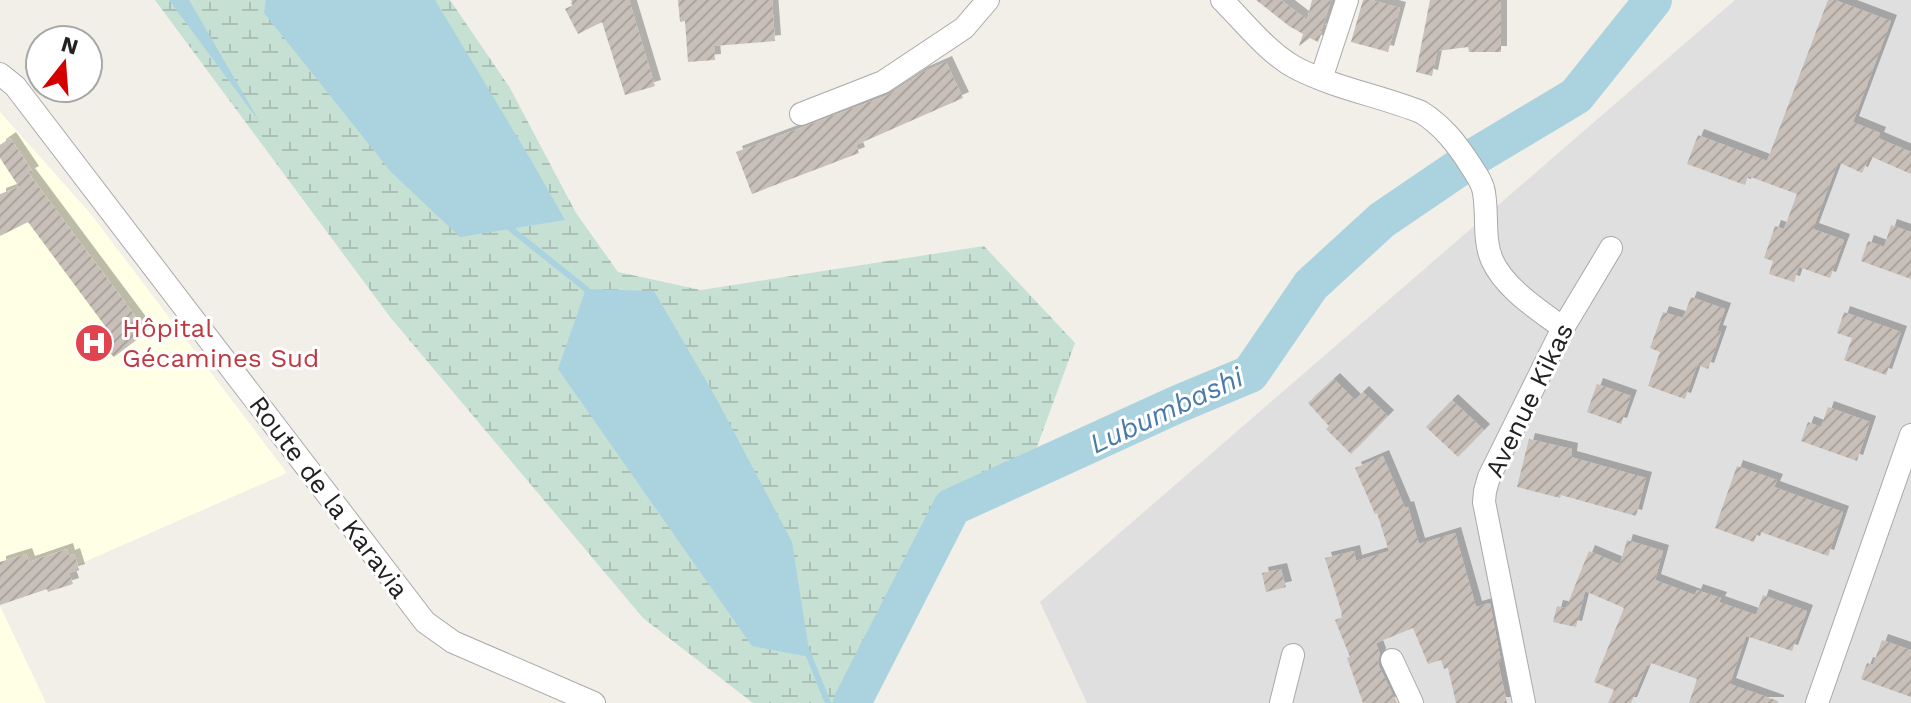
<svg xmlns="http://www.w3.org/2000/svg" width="1911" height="703" font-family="'Work Sans',sans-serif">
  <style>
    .residential { fill: #e0dfdf }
    .education { fill: #ffffe5 }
    .wetland { fill: url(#wetland-marsh) }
    .water { fill: #aad3df }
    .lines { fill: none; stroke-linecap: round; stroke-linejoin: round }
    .stream { stroke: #aad3df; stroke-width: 6 }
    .river { stroke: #aad3df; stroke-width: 38 }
    .building { fill: url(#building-hatch); filter: url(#shadow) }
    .minor-casing { stroke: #a9a9a9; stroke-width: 24 }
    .minor { stroke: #fff; stroke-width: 22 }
    .labels { text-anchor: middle; stroke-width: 6; stroke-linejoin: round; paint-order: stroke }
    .health-label { font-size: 26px; fill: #be3a42; stroke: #fff; text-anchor: start }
    .street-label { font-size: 26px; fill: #222; stroke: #fff }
    .water-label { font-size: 28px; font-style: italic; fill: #4a7aab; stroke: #fff }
  </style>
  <defs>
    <pattern id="wetland-marsh" width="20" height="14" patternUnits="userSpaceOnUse" patternTransform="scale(2)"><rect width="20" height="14" fill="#c6e0d4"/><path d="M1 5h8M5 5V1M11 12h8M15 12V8" fill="none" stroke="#aac0b6"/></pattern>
    <pattern id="building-hatch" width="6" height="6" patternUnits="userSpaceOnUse" patternTransform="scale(2)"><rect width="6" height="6" fill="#c7bfb8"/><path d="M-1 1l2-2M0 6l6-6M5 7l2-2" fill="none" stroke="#aba49e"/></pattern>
    <filter id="shadow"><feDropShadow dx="6" dy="-6" stdDeviation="0" flood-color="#0004"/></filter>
  </defs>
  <rect width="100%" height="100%" fill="#f2efe9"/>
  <path class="residential" d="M1735 0H1911V703H1087L1040 602Z"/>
  <path class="education" d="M0 112 90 213 287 473 0 599Z
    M0 606 46 703H0Z"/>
  <path class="wetland" d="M155 0H450L510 88 576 213 618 272 701 290 984 246 1075 343 1034 455 950 500 883 642 843 703H753L643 618 390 317Z"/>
  <path class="water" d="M169 0H189L261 124Z
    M266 0H435L531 160 565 220 460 237 391 172 264 13Z
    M586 289 654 291 716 398 792 542 810 657 752 646 558 369Z"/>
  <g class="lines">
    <path class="stream" d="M506 222 511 229 586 289 590 296
      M807 651 828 703"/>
    <path class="river" d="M852 703 952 507 1178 404 1250 374 1311 285 1382 220 1479 154 1576 96 1653 0"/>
  </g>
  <path class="building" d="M571 0H629L655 86 625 95 602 22 578 34 565 9 573 5Z
    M678 0H772L775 41 714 46 715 60 688 62 685 21 680 22Z
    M1256 0H1281L1307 20 1312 0H1331L1322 28 1319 31 1322 32 1318 42 1310 38 1299 46 1303 34 1289 26Z
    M1363 0H1371L1400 8 1388 52 1351 42Z
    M1430 0H1501V52H1469L1468 47 1437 51 1432 76 1416 72Z
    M1828 0H1835L1891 21 1853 122 1880 133 1878 138 1911 152V174L1870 156 1862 173 1838 162 1813 229 1844 240 1830 278 1799 267 1794 282 1769 274 1773 261 1764 258 1775 226 1784 229 1797 194 1748 176 1745 185 1687 164 1698 135 1767 161Z
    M946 62 963 98 856 145 859 153 752 194 736 152 888 95 923 72Z
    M10 138 33 172 29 174 147 332 114 357 96 339 108 330 28 222 0 236V194L19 187 0 158V145Z
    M1891 225 1911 232V279L1861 261 1868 241 1884 247Z
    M1691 297 1725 309 1717 331 1721 332 1708 369 1697 365 1685 399 1648 386 1660 352 1650 348 1663 312 1683 318Z
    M1844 312 1901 332 1886 375 1844 360 1852 338 1837 333Z
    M1334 379 1355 400 1363 392 1388 416 1351 454 1326 429 1329 426 1308 403Z
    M1597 384 1631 396 1621 424 1587 412Z
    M1452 400 1484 430 1458 457 1426 427Z
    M1828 407 1870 422 1857 461 1801 441 1808 422 1821 427Z
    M1529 439 1572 449 1571 457 1646 478 1636 516 1561 495 1560 498 1517 487Z
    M1383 456 1405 508 1408 507 1419 544 1455 533 1476 607 1490 603 1501 661 1498 662 1507 703H1456L1448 668 1444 669 1441 660 1428 664 1413 628 1376 643 1380 654 1378 660 1379 666 1397 703H1363L1347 658 1350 657 1335 620 1343 617 1325 558 1354 551 1356 561 1389 551 1377 513 1375 514 1355 468Z
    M1737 466 1777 480 1774 487 1843 512 1828 556 1758 531 1754 542 1715 528Z
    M1627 540 1663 551 1655 580 1695 595 1697 590 1721 598 1719 602 1756 615 1763 595 1807 611 1792 651 1746 636 1730 684 1778 701V703H1689L1697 679 1651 663 1650 666 1647 665 1631 703H1608L1614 690 1594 682 1624 608 1585 591 1576 627 1553 622 1557 606 1566 608 1589 551 1620 564Z
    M67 549 69 556 74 554 79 570 69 573 73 584 48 592 47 589 0 605V562L26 554 29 562Z
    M1281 569 1286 587 1266 592 1262 573Z
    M1882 640 1911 650V697L1861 679 1867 663 1873 665Z"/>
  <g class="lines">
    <defs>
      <path id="minor" d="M1222 0C1245 23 1268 53 1296 68 1335 88 1380 96 1421 112 1443 126 1457 144 1471 166 1476 174 1483 183 1484 193 1488 215 1483 239 1492 260 1505 289 1539 310 1563 328
        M0 74 15 86 425 622 453 642 594 703
        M1321 79 1347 0
        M801 114 883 82 964 28 988 0
        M1392 660 1412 703
        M1281 703 1293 655
        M1524 703 1484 502 1485 491 1489 477 1563 328 1611 248
        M1817 703 1911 435"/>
    </defs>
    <use href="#minor" class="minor-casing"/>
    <use href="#minor" class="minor"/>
  </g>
  <defs>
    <symbol id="hospital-disc" viewBox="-11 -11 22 22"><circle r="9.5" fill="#e0444e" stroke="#fff"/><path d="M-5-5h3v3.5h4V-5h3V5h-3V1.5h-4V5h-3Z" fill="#fff"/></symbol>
  </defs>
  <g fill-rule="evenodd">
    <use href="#hospital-disc" x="72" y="321" width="44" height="44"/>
  </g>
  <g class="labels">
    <g class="health-label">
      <text x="122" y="337">Hôpital<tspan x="122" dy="30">Gécamines Sud</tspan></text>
    </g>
    <g class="street-label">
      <text transform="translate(1529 400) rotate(-64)" y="9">Avenue Kikas</text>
      <text transform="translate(329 497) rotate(53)" y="9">Route de la Karavia</text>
    </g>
    <g class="water-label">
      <text transform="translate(1166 410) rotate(-25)" y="10">Lubumbashi</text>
    </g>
  </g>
  <g transform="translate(64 64) rotate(17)"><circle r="38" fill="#ffffff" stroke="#a7a7a7" stroke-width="2"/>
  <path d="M0-6L14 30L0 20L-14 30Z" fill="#d40000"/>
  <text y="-12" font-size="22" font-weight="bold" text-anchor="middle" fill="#222222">N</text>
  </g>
</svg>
